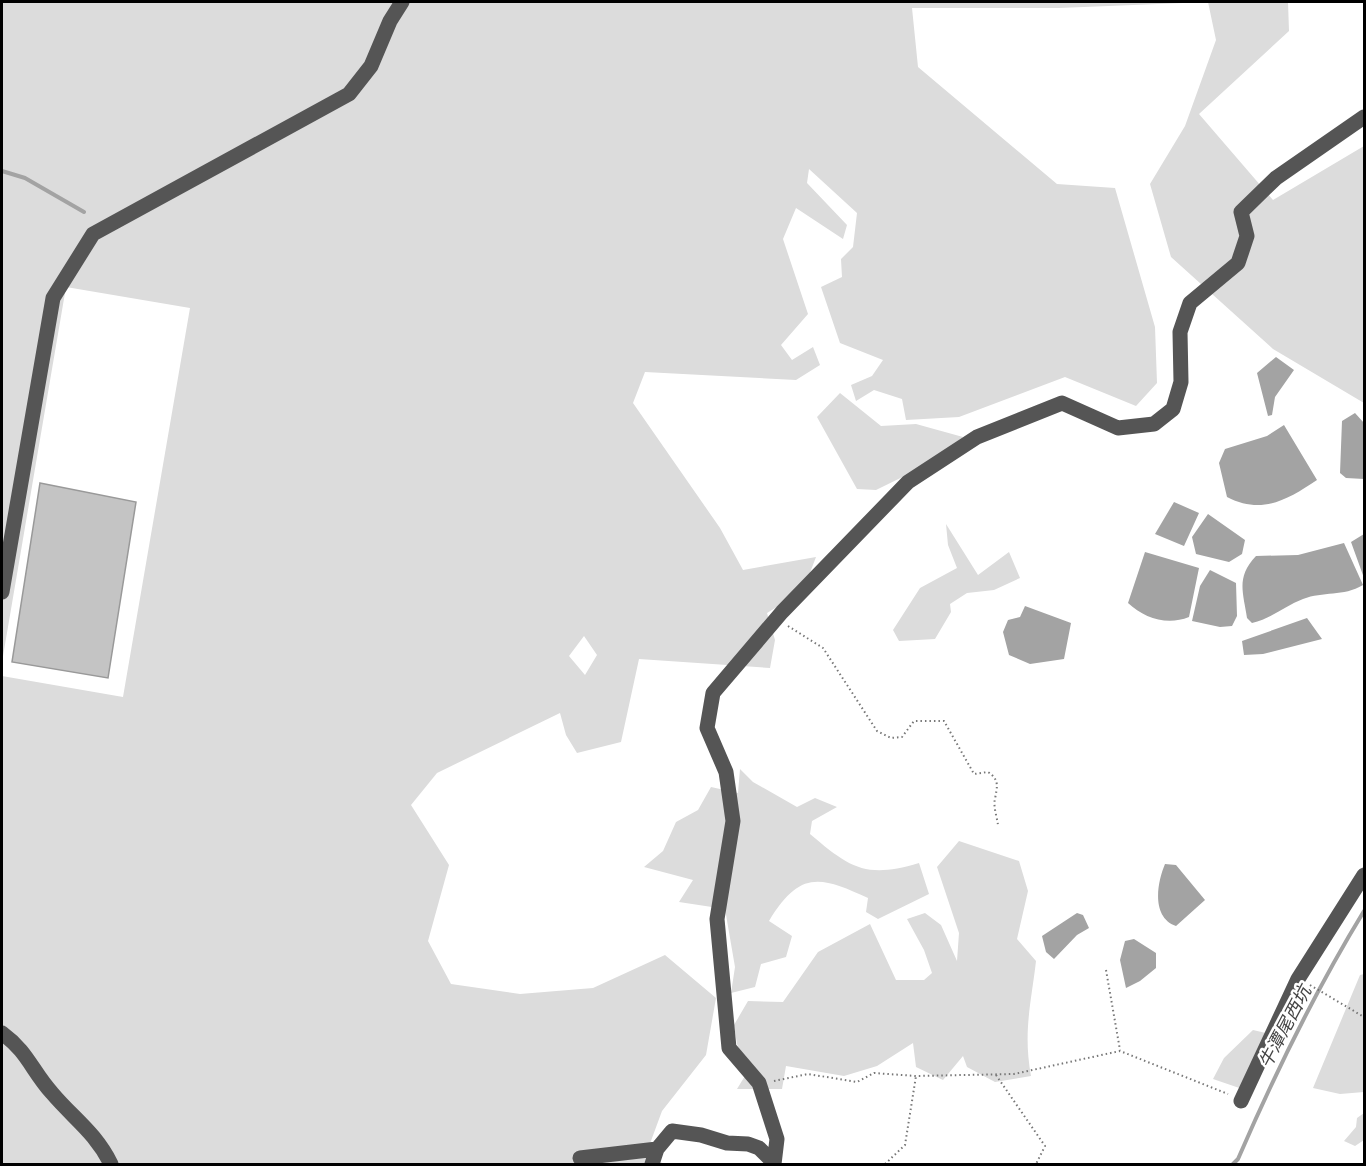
<svg xmlns="http://www.w3.org/2000/svg" width="1366" height="1166" font-family="Roboto,'Noto Sans TC',sans-serif">
  <style>
    .green { fill: #dcdcdc; fill-rule: evenodd }
    .water { fill: #a3a3a3 }
    .lines { fill: none; stroke-linecap: round; stroke-linejoin: round }
    .stream { stroke: #a3a3a3; stroke-width: 4 }
    .building { fill: #c4c4c4; stroke: #999; stroke-width: 1.5 }
    .path { stroke: #777; stroke-width: 2; stroke-dasharray: 1.5 3; stroke-linecap: butt }
    .minor { stroke: #555; stroke-width: 15 }
    .labels { text-anchor: middle; stroke-width: 5; stroke-linejoin: round; paint-order: stroke }
    .water-label { font-size: 18px; font-style: italic; fill: #444; stroke: #fff }
  </style>
  <rect width="100%" height="100%" fill="#fff"/>
  <path class="green" d="M2 2H1288L1289 31 1199 114 1273 200 1364 146V403L1273 349 1171 257 1150 184 1185 126 1216 40 1208 2 1059 8H912L918 67 1057 184 1115 188 1155 327 1157 383 1136 406 1065 377 959 417 906 420 902 399 874 390 856 401 851 385 872 376 883 360 840 343 821 287 842 277 841 259 853 247 857 213 809 169 807 183 847 225 843 239 796 208 783 239 808 314 781 345 792 360 813 347 820 365 796 380 645 372 633 403 720 528 743 570 816 557 803 591 767 613 775 640 770 668 639 659 621 742 577 753 566 735 560 713 437 773 411 805 449 865 428 941 451 984 520 994 593 988 665 955 716 998 706 1055 662 1111 648 1149 663 1164H2V676L123 697 190 308 66 287 2 662ZM584 636 597 655 585 675 569 656Z
    M840 393 881 426 916 424 963 437 927 465 876 490 857 489 817 417Z
    M946 524 978 575 1009 552 1020 578 994 590 967 593 950 604 951 612 935 639 899 641 893 630 920 588 957 568 948 545Z
    M740 769 753 782 797 807 815 798 837 807 812 821 810 834C850 868 866 879 919 863L929 894 878 919 866 912 868 898C820 876 800 870 769 921L792 936 786 957 761 964 755 987 731 993 735 967 725 909 679 902 693 880 644 867 663 851 676 822 698 810 711 787 738 793Z
    M959 841 1019 861 1028 891 1017 939 1036 961C1031 1004 1023 1032 1031 1076L995 1082 967 1067 963 1056 943 1080 916 1067 913 1043 877 1066 844 1076 786 1066 782 1089H737L748 1071 737 1044 734 1025 748 1001 783 1002 818 952 870 924 896 980H924L932 973 924 950 907 919 925 913 941 925 957 961 959 933 937 867Z
    M1364 974V1092L1340 1094 1313 1088 1360 975Z
    M1253 1030 1278 1036 1251 1092 1213 1079 1224 1058Z
    M1364 1113V1140L1355 1146 1344 1141 1356 1127 1357 1118Z"/>
  <path class="water" d="M1276 357 1294 370 1275 397 1272 415 1268 416 1257 373Z
    M1355 413 1364 423V479L1346 478 1340 473 1342 421Z
    M1284 425 1317 480C1287 500 1262 515 1227 497L1219 463 1225 449 1267 436Z
    M1174 502 1199 513 1184 546 1155 534Z
    M1208 514 1245 540 1242 554 1229 562 1196 554 1192 537Z
    M1364 534V578L1351 542Z
    M1344 543 1363 585C1343 597 1323 591 1303 599 1285 606 1272 618 1252 623L1247 618C1243 592 1236 577 1256 556L1298 555Z
    M1145 552 1199 568 1189 617C1167 626 1144 618 1128 603Z
    M1210 570 1236 583 1237 616 1232 626 1220 627 1192 621 1200 586Z
    M1025 606 1071 623 1064 659 1030 664 1009 655 1003 632 1008 620 1020 617Z
    M1307 618 1322 639 1263 654 1244 655 1242 641Z
    M1165 864 1176 865 1205 900 1176 926C1151 917 1157 883 1165 864Z
    M1077 913 1083 915 1089 928 1077 935 1054 959 1046 952 1042 936Z
    M1134 939 1156 953V968L1140 981 1126 988 1120 960 1125 941Z"/>
  <g class="lines">
    <path class="stream" d="M2 171 25 178 84 212
      M1233 1164 1238 1159C1276 1071 1314 993 1364 911"/>
  </g>
  <path class="building" d="M40 483 136 502 108 678 12 662Z"/>
  <g class="lines">
    <path class="path" d="M788 626 823 648 877 731 891 738 902 737 914 721H944L974 774 988 772C1000 780 997 787 995 799 993 806 997 817 998 825
      M1106 970 1120 1050
      M1310 985 1364 1017
      M996 1075 1045 1146 1036 1164
      M774 1081 808 1074 857 1082 874 1073 916 1076 1014 1074 1120 1051 1228 1094
      M885 1164 905 1145 916 1076"/>
    <path class="minor" d="M2 592 53 298 93 234 349 94 371 66 390 21 402 2
      M2 1033C28 1052 32 1071 52 1093 74 1119 95 1132 111 1164
      M1241 1101 1298 979 1364 875
      M580 1158 657 1149
      M652 1164 657 1149 672 1131 701 1135 727 1143 748 1144 759 1148 774 1163
      M774 1164 777 1139 759 1083 729 1048 717 919 733 821 726 772 707 728 713 693 782 612 908 482 977 437 1062 403 1118 428 1154 424 1173 409 1181 382 1180 332 1190 303 1238 263 1247 236 1241 212 1276 178 1364 117"/>
  </g>
  <g class="labels">
    <g class="water-label">
      <text transform="translate(1285 1027) rotate(-62)" y="6">牛潭尾西坑</text>
    </g>
  </g>
  <rect width="1366" height="1166" fill="none" stroke="#000000" stroke-width="6"/>
</svg>
